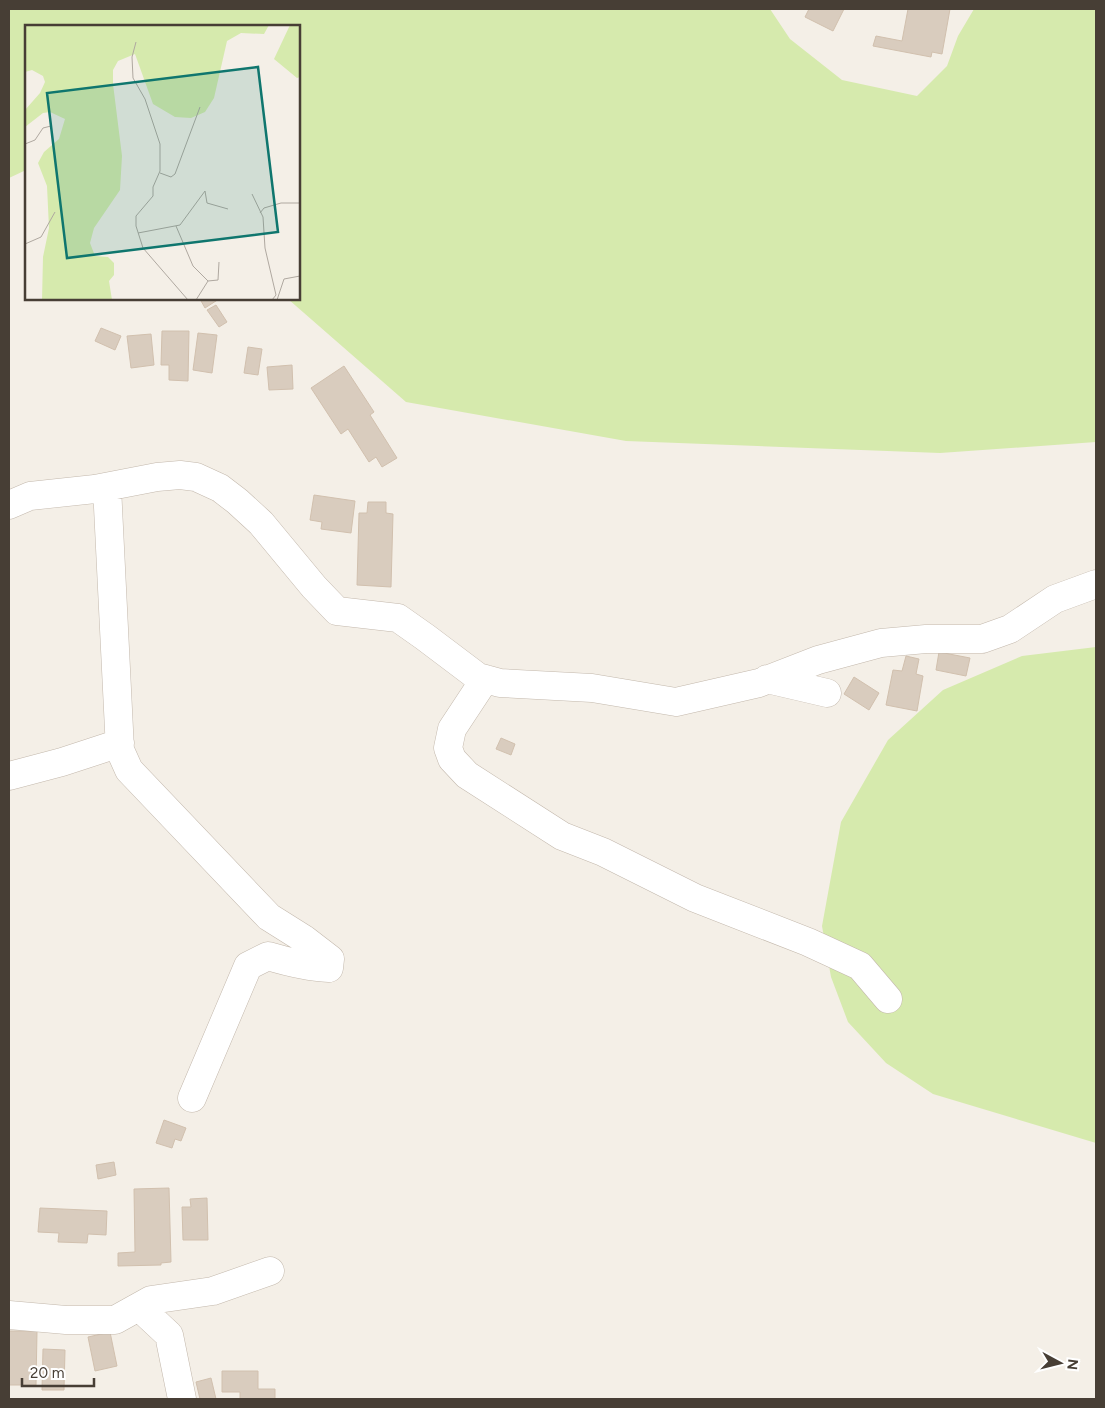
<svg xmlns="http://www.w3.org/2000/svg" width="1105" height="1408" font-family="Figtree,sans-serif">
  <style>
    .green { fill: #d6eaad }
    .building { fill: #d9ccbe; stroke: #d1c0ae }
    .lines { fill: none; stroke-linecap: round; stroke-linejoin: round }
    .minor-casing { stroke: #c3b8ac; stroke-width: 29 }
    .minor { stroke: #fff; stroke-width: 28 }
    .inset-road { fill: none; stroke: #afa8a0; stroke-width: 1 }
    .view { fill: #0f766e; fill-opacity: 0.15; stroke: #0f766e; stroke-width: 2.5 }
    .inset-edge { fill: none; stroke: #473e35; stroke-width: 2.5 }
  </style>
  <rect width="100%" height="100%" fill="#f4efe7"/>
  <path class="green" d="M9 9H770L790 39 842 80 917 96 947 66 958 36 974 9H1096V442L940 453 626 441 406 402 288 299H299V26H26V170L9 178Z
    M1096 647V1143L933 1094 886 1063 848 1022 831 977 822 926 841 822 888 740 943 690 1022 656Z"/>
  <path class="building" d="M809 9H844L833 31 805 17Z
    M908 9H950L942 54 932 52 931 57 873 46 876 36 902 41Z
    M200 299H219L205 308Z
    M216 305 227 322 219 327 207 310Z
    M101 328 121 336 115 350 95 341Z
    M162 331H189L188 381 169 380V365H161Z
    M198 333 217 335 212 373 193 370Z
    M151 334 154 365 131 368 127 336Z
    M248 347 262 349 258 375 244 373Z
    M292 365 293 389 269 390 267 367Z
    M344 366 374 412 370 415 397 458 382 467 376 457 369 462 348 429 341 434 311 388Z
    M314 495 355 501 351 533 321 529 322 522 310 520Z
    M368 502H386V513L393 514 391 587 357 585 359 513H367Z
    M939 652 970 658 966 676 936 670Z
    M906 656 919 659 916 674 923 676 917 711 886 705 893 670 902 671Z
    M854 677 879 693 869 710 844 694Z
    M501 738 515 744 511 755 496 749Z
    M164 1120 186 1128 181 1141 175 1139 172 1148 156 1143Z
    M114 1162 116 1175 98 1179 96 1165Z
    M169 1188 171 1262 161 1263V1265L118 1266V1253L135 1252 134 1189Z
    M207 1198 208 1240H183L182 1207H191L190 1199Z
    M40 1208 107 1211 106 1235 88 1234 87 1243 58 1242 59 1233 38 1232Z
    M9 1331H37L36 1385H9Z
    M110 1332 117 1366 95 1371 88 1337Z
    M43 1349 65 1350 64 1390H42Z
    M222 1371H258V1389H275V1399H240V1392H222Z
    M211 1378 216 1399H200L196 1382Z"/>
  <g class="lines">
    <defs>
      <path id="minor" d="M107 487 120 750 129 770 269 917 304 939 330 959 329 968C308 967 288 962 268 956L248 966 192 1098
        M9 505 30 496 95 489 157 477 180 475 196 477 220 488 237 501 261 523 314 587 337 611 398 618 425 637 478 677 500 683 592 688 676 702 759 683 818 660 881 643 926 639H982L1010 629 1055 599 1096 584
        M485 679 452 729 448 748 452 759 467 775 562 836 603 852 695 898 808 942 860 966 888 999
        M767 679 827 693
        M9 776 62 762 120 743
        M139 1307 169 1335 182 1399
        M9 1315 66 1320H115L151 1300 213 1291 270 1271"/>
    </defs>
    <use href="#minor" class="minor-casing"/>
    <use href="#minor" class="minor"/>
  </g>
  <g transform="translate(25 25)">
    <rect width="275" height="275" fill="#f4efe7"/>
    <path d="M0 0H244L239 9 216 8 202 16 189 73 180 87 166 93 150 92 128 79 110 29 93 36 88 45V59L97 131 95 165 69 203 65 218 70 231 83 232 89 238V250L84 256 87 275H17L18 232 24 203 22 161 13 138 19 127 34 114 40 94 25 87 18 88 0 102V85L15 68 20 57 18 51 7 45 0 47ZM265 0H275V52L272 53 249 34Z" fill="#d6eaad"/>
    <path class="inset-road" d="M111 17 107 32 108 53 120 74 135 119V146L128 162V171L111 191V201L118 223 163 275M0 119 10 115 18 103 26 101M135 148 146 152 150 149 175 82M227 169 238 192 240 223 251 270 247 275M235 188 239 183 256 178H275M151 201 168 241 183 256M113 208 155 200 180 166 182 178 203 184M0 219 16 212 30 187M171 275 183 256 193 255 194 237M252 275 259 254 275 251"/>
    <path class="view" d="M233 42 253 207 42 233 22 68Z"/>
    <rect width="275" height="275" class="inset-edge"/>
  </g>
  <rect width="1105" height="1408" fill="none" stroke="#473e35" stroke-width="20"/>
  <g transform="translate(1060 1363) rotate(97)" stroke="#ffffff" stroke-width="4" paint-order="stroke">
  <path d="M0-4L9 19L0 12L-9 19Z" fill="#473e35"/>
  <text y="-8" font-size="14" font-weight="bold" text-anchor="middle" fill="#473e35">N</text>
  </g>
  <path d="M22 1378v8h72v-8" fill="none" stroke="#473e35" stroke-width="2.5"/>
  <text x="30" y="1378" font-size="15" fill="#473e35" stroke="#ffffff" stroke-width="4" paint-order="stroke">20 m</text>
</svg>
